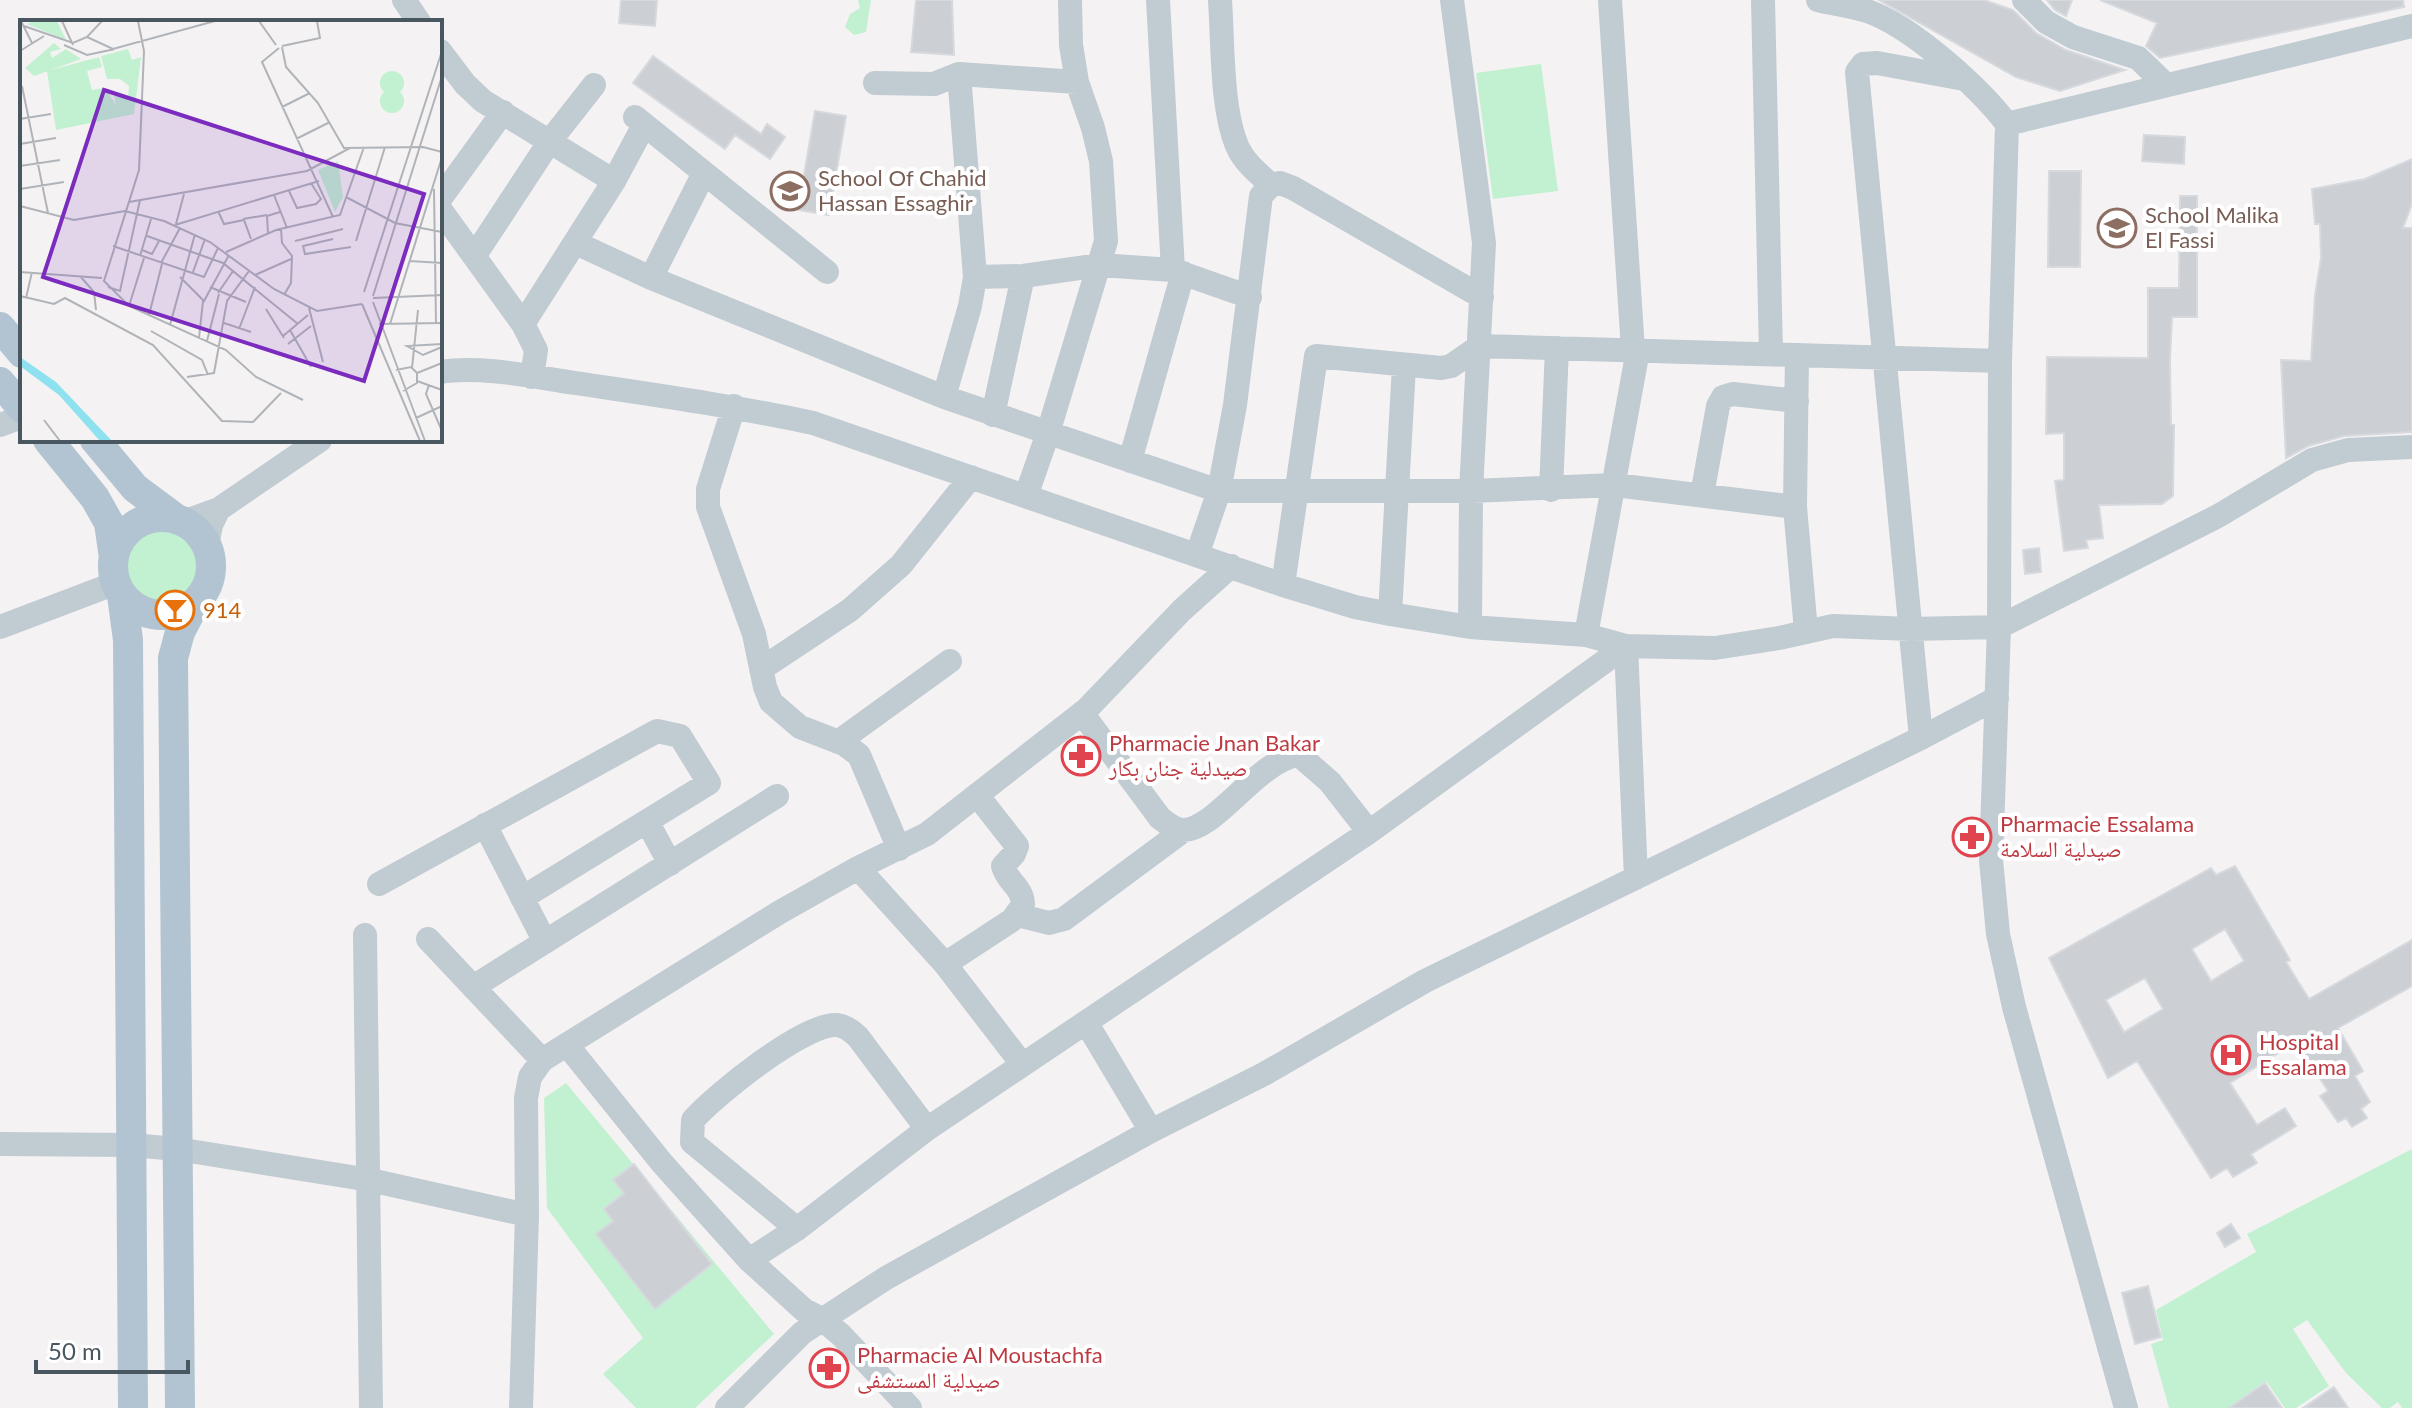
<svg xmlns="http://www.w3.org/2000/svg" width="2412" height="1408" font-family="Lato,'Noto Naskh Arabic',sans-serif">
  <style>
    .green { fill: #c1f1d1 }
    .building { fill: #ccd0d5; stroke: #d6d9de; stroke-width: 2; fill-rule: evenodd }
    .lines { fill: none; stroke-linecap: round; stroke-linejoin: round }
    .minor { stroke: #c0cbd2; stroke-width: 24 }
    .major { stroke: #b2c4d1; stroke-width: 30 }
    .labels { text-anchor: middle; stroke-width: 8; stroke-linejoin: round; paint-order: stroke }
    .education-label { font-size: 22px; fill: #785e54; stroke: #fff; text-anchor: start }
    .food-label { font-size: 22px; fill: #c56008; stroke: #fff; text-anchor: start }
    .health-label { font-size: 22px; fill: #be3a42; stroke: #fff; text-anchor: start }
    .inset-road { fill: none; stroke: #b0b4b9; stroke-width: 2 }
    .view { fill: #7b2cbf; fill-opacity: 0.15; stroke: #7b2cbf; stroke-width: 4 }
    .inset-edge { fill: none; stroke: #495761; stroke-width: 4 }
  </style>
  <rect width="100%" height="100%" fill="#f5f2f3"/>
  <path class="green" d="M858 0H871L866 32 854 35 845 27 850 14 860 8Z
    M1541 64 1558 191 1493 199 1476 73Z
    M127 565a38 38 0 1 1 76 0a38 38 0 1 1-76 0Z
    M566 1083 774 1334 695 1408H636L603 1374 643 1338 547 1208 544 1098Z
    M2412 1149V1408H2402L2398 1402 2390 1408H2382L2346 1373 2307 1320 2293 1329 2329 1386 2296 1408H2285L2266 1381 2228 1408H2169L2151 1344 2163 1340 2156 1310 2256 1252 2247 1234Z"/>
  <path class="building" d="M621 0H657L655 26 619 23Z
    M916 0H952L954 55 911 52Z
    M1879 0H1984L2013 10 2036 33 2066 50 2125 70 2060 91 2016 77Z
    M2047 0H2072L2066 16 2055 10Z
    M2100 0H2403L2404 7 2160 58 2146 46 2157 23Z
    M653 56 761 134 767 124 785 137 770 159 735 135 725 149 633 83Z
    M815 111 846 116 829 215 798 210Z
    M2144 135 2185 137 2184 164 2142 161Z
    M2412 159V204L2403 228H2412V432L2344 436 2308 446 2286 458 2281 360 2311 361 2315 295 2321 258 2320 224H2315L2312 189 2365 179Z
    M2049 171H2081L2080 267H2048Z
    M2180 196H2197V317H2172L2170 359 2171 425H2174L2173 496 2162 504 2099 505 2103 538 2086 540 2088 548 2064 551 2055 481 2064 480V433L2046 434 2047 357 2148 358V288H2179Z
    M2039 548 2041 572 2025 574 2023 550Z
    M2235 866 2290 960 2286 962 2309 999 2412 940V986L2338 1028 2363 1071 2355 1076 2370 1102 2361 1109 2367 1118 2352 1127 2346 1118 2338 1122 2320 1096 2328 1091 2296 1042 2230 1083 2257 1125 2285 1108 2296 1126 2251 1154 2257 1163 2233 1177 2227 1168 2211 1178 2137 1061 2108 1078 2049 958 2211 868 2216 875ZM2225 929 2244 961 2211 981 2192 949ZM2145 978 2163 1009 2124 1032 2106 1000Z
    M634 1164 712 1264 655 1309 596 1234 613 1221 604 1209 624 1193 613 1180Z
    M2231 1224 2240 1238 2225 1247 2217 1233Z
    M2148 1286 2161 1337 2135 1344 2122 1293Z
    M2265 1383 2282 1408H2229Z
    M2334 1387 2348 1408H2303Z"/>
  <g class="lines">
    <path class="minor" d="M404 0 419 22
      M1158 0 1173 270
      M1220 0C1223 42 1221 111 1238 148 1245 163 1258 173 1271 185
      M1452 0 1484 243 1471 491 1470 627
      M1610 0 1633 350
      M1763 0 1771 354
      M1818 0C1834 4 1851 6 1867 11 1911 26 1979 87 2007 124L2000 361 1999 627 1991 860 1998 934 2014 1007 2126 1408
      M2024 0 2046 22 2073 37 2138 58 2165 84
      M440 51 465 84 483 101 614 181
      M875 83 934 84 959 74 1077 82
      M635 117 827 272
      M2007 124 2412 26
      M440 199 503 112
      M440 209 523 324 536 350 532 377
      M576 243 651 278 944 397 1219 491H1471L1615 485 1795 507
      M475 255 550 141 594 85
      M975 277 1023 276 1100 265 1173 270 1250 297
      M651 278 704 173
      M523 324 614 181 644 125
      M1797 355 1795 507 1806 631
      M440 372C481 365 534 377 575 383 655 395 734 406 813 423L1283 585 1355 607 1390 614 1470 627 1586 635 1626 646 1715 648 1779 638 1833 626 1911 629 1999 627 2218 516 2312 460 2348 450 2412 447
      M944 397 970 306 975 277 959 74
      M734 406 708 489V507L754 634 765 687 771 702 800 727 844 744 859 755 899 849
      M993 415 1023 276
      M0 425 22 417
      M1130 461 1183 273
      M1551 490 1557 348
      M1702 495 1718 406 1723 397 1733 394 1797 401
      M1026 496 1048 433 1106 241 1101 161 1093 128 1077 82 1071 45 1070 0
      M183 522 219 509 320 440
      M207 546 211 525 219 509
      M1197 555 1219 491 1235 405 1261 196 1271 185 1280 183 1293 188 1482 297
      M1283 585 1316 356 1441 368 1451 366 1480 346 2000 361
      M1390 614 1404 366
      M0 627 116 583
      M1586 635 1638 350
      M1626 646 1636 878
      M761 669 850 610 901 565 971 477
      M1082 713 1160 818C1167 823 1173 829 1182 830 1215 832 1258 759 1299 755L1330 782 1369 832
      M1921 738 1857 72 1863 64 1877 63 1964 79
      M838 742 950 661
      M647 821 670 864
      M485 825 545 942
      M858 868 945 964 1022 1064
      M379 884 657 731 680 736 709 783 522 898
      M1018 915 1049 923 1064 919 1184 830
      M365 935 371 1408
      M428 939 542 1060
      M945 964 1012 920 1023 905C1023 887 1007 882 1003 866L1014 854 1017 846 977 795
      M473 987 777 796
      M1086 1022 1151 1131
      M567 1045 662 1163 749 1260 804 1310 822 1319 841 1335 910 1408
      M0 1144 132 1145 177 1149 370 1180 527 1215
      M797 1229 692 1142 693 1120C715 1095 804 1023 837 1025 846 1026 852 1031 858 1037L927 1129
      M749 1260 797 1229 927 1129 1369 832 1626 646
      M521 1408 527 1215 526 1098 530 1077 542 1060 780 912 858 868 927 834 1086 710 1182 610 1231 566
      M727 1408 802 1333 886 1278 1151 1131 1264 1074 1425 981 1921 738 1997 698"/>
    <path class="major" d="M0 327 22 353
      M0 382 22 408
      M48 440 95 498 109 523 114 558
      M95 440 135 488 178 520
      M113 566a49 49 0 1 1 98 0a49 49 0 1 1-98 0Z
      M122 595 128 640 133 1408
      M180 1408 173 658 180 632 195 603"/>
  </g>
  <defs>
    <symbol id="school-ring" viewBox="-11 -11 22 22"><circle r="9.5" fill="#fff" stroke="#8d6e63" stroke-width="1.5"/><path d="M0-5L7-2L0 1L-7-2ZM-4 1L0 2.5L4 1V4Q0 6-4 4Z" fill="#8d6e63"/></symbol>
    <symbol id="bar-ring" viewBox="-11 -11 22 22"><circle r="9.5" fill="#fff" stroke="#e8710a" stroke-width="1.5"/><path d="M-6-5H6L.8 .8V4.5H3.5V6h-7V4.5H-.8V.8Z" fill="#e8710a"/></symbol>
    <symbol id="pharmacy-ring" viewBox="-11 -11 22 22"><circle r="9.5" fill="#fff" stroke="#e0444e" stroke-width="1.5"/><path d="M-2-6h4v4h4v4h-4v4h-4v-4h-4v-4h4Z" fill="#e0444e"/></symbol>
    <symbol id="hospital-ring" viewBox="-11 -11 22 22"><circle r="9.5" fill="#fff" stroke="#e0444e" stroke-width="1.5"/><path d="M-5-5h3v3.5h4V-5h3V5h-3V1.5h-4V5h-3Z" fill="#e0444e"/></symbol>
  </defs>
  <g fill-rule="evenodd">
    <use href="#school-ring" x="768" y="169" width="44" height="44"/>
    <use href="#school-ring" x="2095" y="206" width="44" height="44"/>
    <use href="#bar-ring" x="153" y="588" width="44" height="44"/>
    <use href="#pharmacy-ring" x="1059" y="734" width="44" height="44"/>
    <use href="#pharmacy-ring" x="1950" y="815" width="44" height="44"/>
    <use href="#hospital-ring" x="2209" y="1033" width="44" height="44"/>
    <use href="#pharmacy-ring" x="807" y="1346" width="44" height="44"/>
  </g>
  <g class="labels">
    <g class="education-label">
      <text x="818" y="186">School Of Chahid<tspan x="818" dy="25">Hassan Essaghir</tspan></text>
      <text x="2145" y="223">School Malika<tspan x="2145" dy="25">El Fassi</tspan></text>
    </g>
    <g class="food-label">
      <text x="203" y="618">914</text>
    </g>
    <g class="health-label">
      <text x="1109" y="751">Pharmacie Jnan Bakar<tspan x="1109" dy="25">صيدلية جنان بكار</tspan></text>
      <text x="2000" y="832">Pharmacie Essalama<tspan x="2000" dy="25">صيدلية السلامة</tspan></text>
      <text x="2259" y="1050">Hospital<tspan x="2259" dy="25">Essalama</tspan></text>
      <text x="857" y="1363">Pharmacie Al Moustachfa<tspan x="857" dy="25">صيدلية المستشفى</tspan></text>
    </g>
  </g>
  <g transform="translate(20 20)">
    <rect width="422" height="422" fill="#f5f2f3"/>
    <path d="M37 1 46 20 7 4 13 1ZM34 23 41 29 30 32 32 38 46 29 61 39 14 56 5 48ZM108 29 112 40 121 37 114 94 36 110 27 51 79 37 82 47 67 51 72 70 85 68 96 85 94 76 108 78 109 66 100 59H87L81 36ZM360 63a12 12 0 1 1 24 0a12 12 0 1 1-24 0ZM360 81a12 12 0 1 1 24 0a12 12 0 1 1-24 0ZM318 141 323 177 315 192 298 150Z" fill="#c1f1d1"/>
    <path d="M0 337 36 362 92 421H80L39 375 0 346Z" fill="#8ee2ef"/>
    <path class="inset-road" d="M1 1 12 23M42 1 53 25M118 1 124 31 119 150 84 261 109 286 206 330 236 357 283 380M239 1 256 25M4 6 53 23 67 17 82 1M67 17 93 29 195 1M44 25 67 35 95 29M262 26 300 18 297 1M262 27 266 47 298 83 324 128 403 127 422 132M259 28 242 42 313 197M0 31 24 16M2 66 28 193M262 87 290 73M0 99 31 94M276 119 310 102M0 124 36 118M0 146 40 140M0 169 44 162M414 169 416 304M269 171 277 188 296 184 301 179 291 163M254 175 267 208M326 177 375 203 422 212M109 182 287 151 330 128M0 186 54 200 105 191 144 201 190 222 254 269 297 291 342 284M198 191 204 204 224 200 231 219M0 198V169M223 199 247 195M156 204 164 174M155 205 299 161M261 209 262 223 272 236 271 263 264 275M248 213 247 196 260 192M127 216 203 243 278 304M313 219 283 226 285 234 331 227M275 221 323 209M336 221 365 127M93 226 184 257 198 228M122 230 132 234 139 221M206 232 256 210 320 195 344 127M120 236 131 199M390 241 422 243M141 243 160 208M0 252 82 258M173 252 185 219M235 255 271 239M60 256 74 272 76 290M160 257 184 281 209 235M88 267 100 271 120 180M190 267 226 282M344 272 422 31M198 273 213 251M0 276 34 284 45 278 133 325 202 401 233 402 261 373M353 276 422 56M6 278 12 252M353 278 422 275M353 282 405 421M342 284 400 421M109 286 124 238M289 288 303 342M246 289 264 318M129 295 142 244M204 303 231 312M359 304 422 303M370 304 422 137M150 305 175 214M219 309 235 267M270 310 291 347M131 311 182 340 188 355M263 316 288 295M179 318 183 281M187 321 199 274M268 324 291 306M422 324 387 326 403 335 422 327M392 348 398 290M376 350 391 347 397 353V363L383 371M397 353 422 343M167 357 194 353 207 281 229 251M397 361 422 370M409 365 406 374 422 411M396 398 422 386M24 400 40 421"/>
    <path class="view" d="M84 70 404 174 344 361 23 257Z"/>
    <rect width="422" height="422" class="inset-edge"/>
  </g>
  <path d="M36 1360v12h152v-12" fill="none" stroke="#495761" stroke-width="4"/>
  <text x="48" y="1360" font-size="24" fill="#495761" stroke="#ffffff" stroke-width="6" paint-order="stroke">50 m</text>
</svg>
